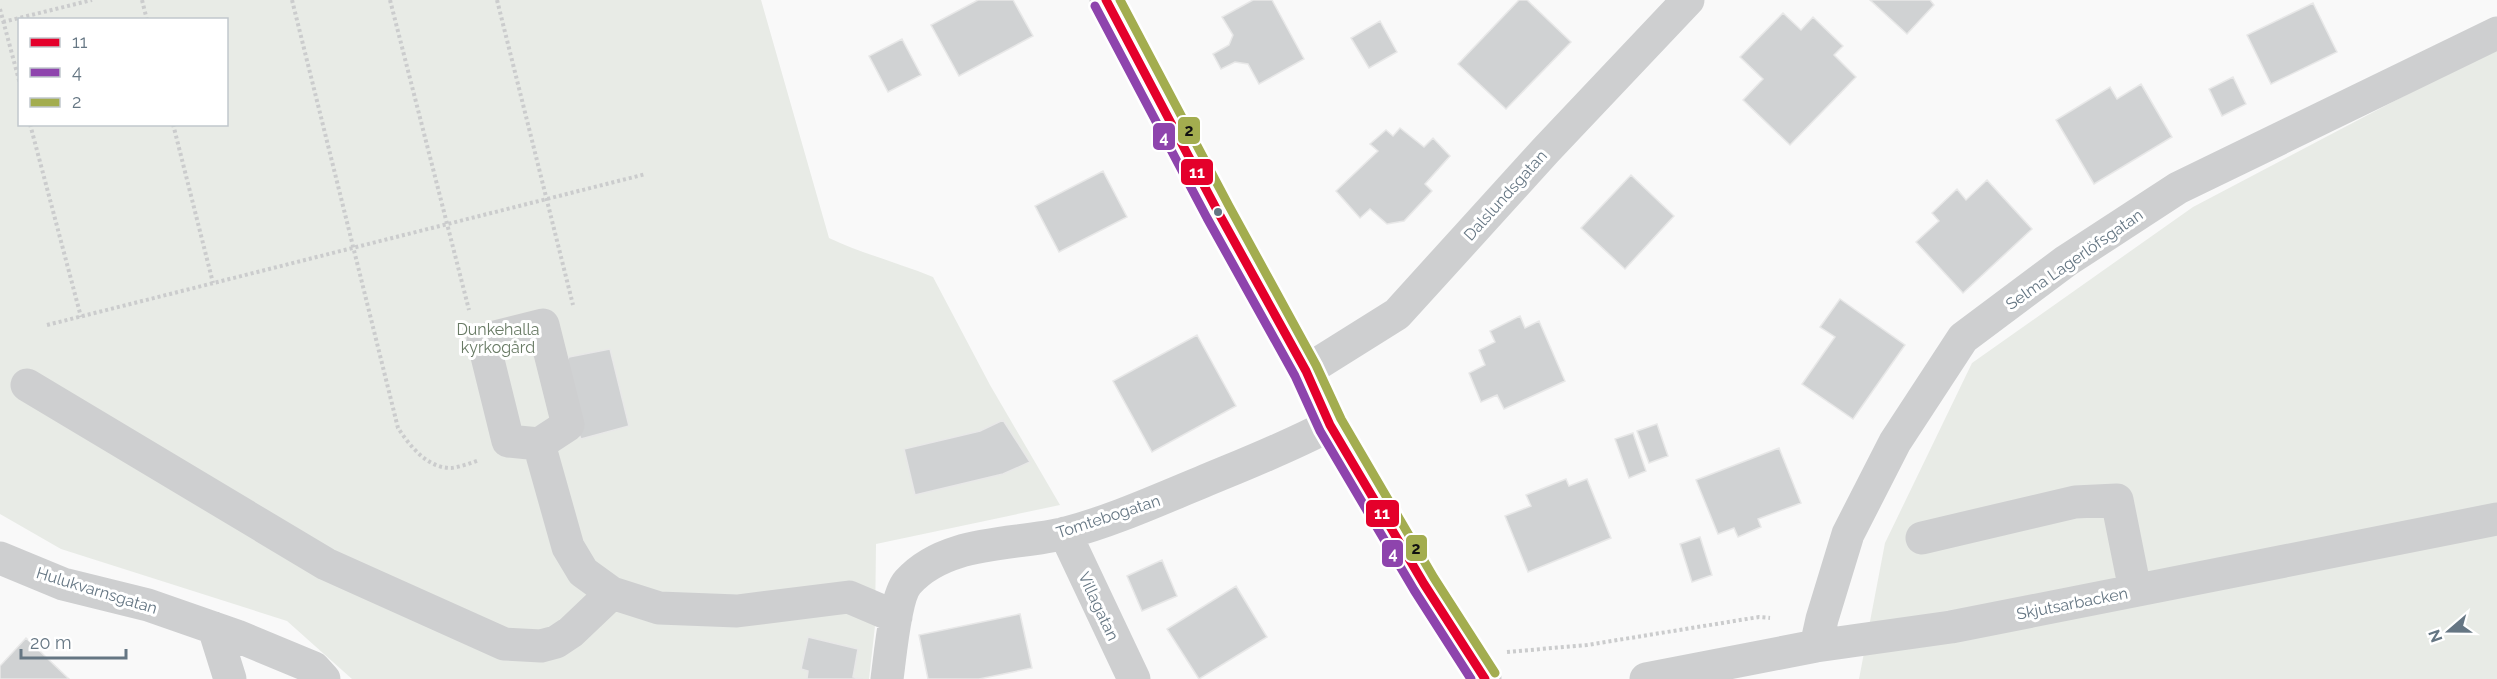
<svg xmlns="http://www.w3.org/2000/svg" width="2497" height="679" font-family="Raleway,sans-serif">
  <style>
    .green { fill: #e8ebe6; fill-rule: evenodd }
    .building { fill: #d0d2d3; stroke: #e8e8e8; stroke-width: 1.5 }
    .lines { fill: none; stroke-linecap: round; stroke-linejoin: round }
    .path { stroke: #cbcccd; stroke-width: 4; stroke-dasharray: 3 3; stroke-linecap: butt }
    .minor { stroke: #cecfd0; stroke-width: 33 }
    .bus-1-casing { stroke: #fff; stroke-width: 14 }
    .bus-2-casing { stroke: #fff; stroke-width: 14 }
    .bus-3-casing { stroke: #fff; stroke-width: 14 }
    .bus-1 { stroke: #e4002b; stroke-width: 9 }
    .bus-2 { stroke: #8e44ad; stroke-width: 9 }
    .bus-3 { stroke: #a3ad4f; stroke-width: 9 }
    .bus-dot { fill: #657683; stroke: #fff; stroke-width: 2 }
    .labels { text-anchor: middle; stroke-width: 6; stroke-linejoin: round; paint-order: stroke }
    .street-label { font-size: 16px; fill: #657683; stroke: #fff }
    .park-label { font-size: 16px; fill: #687a64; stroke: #fff }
    .line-badge { stroke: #fff; stroke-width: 2 }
    .badge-label { font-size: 16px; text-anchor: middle; font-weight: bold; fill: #fff }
    .pale-badge-label { font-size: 16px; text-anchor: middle; font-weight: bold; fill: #111 }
  </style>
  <rect width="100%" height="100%" fill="#f9f9f9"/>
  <path class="green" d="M0 0H761L829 238C863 254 899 263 933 277L990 385 1060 505 876 544 875 626 869 679H352L287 621 61 549 0 514ZM20 20H226V124H20Z
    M2497 47V679H1859L1885 543 1972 363 2193 207Z"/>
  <path class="building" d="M978 0H1013L1033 36 959 76 931 25Z
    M1253 0H1272L1304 59 1259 84 1248 64 1235 62 1221 69 1213 54 1229 45 1233 35 1222 17Z
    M1519 0H1527L1571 42 1506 109 1458 64Z
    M1870 0H1930L1934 5 1907 34Z
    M2313 3 2337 52 2271 84 2247 35Z
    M1783 13 1801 30 1813 17 1843 46 1834 55 1856 77 1790 145 1743 100 1763 79 1740 57Z
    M1380 21 1397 52 1369 68 1351 38Z
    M902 39 921 75 888 92 869 56Z
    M2233 77 2246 104 2222 116 2209 89Z
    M2141 84 2172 137 2094 184 2056 120 2110 87 2117 99Z
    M1400 128 1424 147 1433 138 1450 156 1425 184 1432 191 1404 221 1387 224 1370 209 1360 218 1336 191 1378 151 1370 144 1386 130 1393 136Z
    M1103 171 1127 217 1059 252 1035 206Z
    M1631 175 1674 216 1625 269 1581 228Z
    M1987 180 2032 229 1963 293 1916 242 1939 221 1932 213 1957 189 1966 200Z
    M1840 299 1905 345 1853 419 1802 384 1835 337 1820 327Z
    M1520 316 1525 328 1539 321 1565 381 1504 409 1497 395 1481 402 1469 373 1485 365 1479 350 1495 342 1490 331Z
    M1197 335 1236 406 1152 452 1113 381Z
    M610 349 629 426 581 439 556 379 569 357Z
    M1003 420 1030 462 1003 474 915 495 904 449 980 431Z
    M1657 424 1668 456 1649 463 1637 431Z
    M1633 433 1646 471 1629 478 1615 439Z
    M1779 448 1801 503 1758 519 1761 527 1738 537 1734 528 1718 534 1696 480Z
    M1566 479 1569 486 1587 479 1611 538 1528 572 1505 516 1531 506 1526 495Z
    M1700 537 1712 575 1692 582 1680 544Z
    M1162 560 1177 596 1142 611 1127 576Z
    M1236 586 1267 637 1199 679 1167 629Z
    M1020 614 1032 668 979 679H928L919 635Z
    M808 637 858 649 853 677 863 679H807L808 671 801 669Z
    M26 638 69 679H0V666Z"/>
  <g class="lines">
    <path class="path" d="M142 0 147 20
      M292 0 398 428C410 446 427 468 451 468 460 467 471 463 479 460
      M390 0 469 310
      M497 0 573 305
      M0 9 20 84
      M3 22 92 0
      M30 124 81 317
      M173 124 213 283
      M47 325 646 174
      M1507 652 1587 645 1759 617 1770 618"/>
    <path class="minor" d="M1106 0 1218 212 1306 371 1330 425 1424 584 1485 679
      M1306 371 1397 314 1546 150 1688 0
      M27 385 326 564 504 644 541 646 556 642 571 632 612 593
      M539 444 508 441 483 340 543 325 568 425 539 444 568 547 583 572 612 593 659 608 737 611 849 597 896 617
      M1065 533 1134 679
      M1922 538 2075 502 2117 500 2135 590
      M0 558 63 584 148 605 237 636 314 668 324 679
      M214 628 230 679
      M1816 646 1822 619 1848 534 1895 442 1963 338 2066 261 2178 188 2497 33
      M887 679C890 658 895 596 908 582 947 539 1014 546 1066 533 1112 521 1158 500 1202 482 1245 464 1289 447 1330 425
      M1646 679 1816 646 1951 627 2497 519"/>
    <defs>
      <path id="bus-1" d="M1106 0 1218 212 1306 371 1330 425 1424 584 1485 679"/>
      <path id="bus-2" d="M1095 6 1207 218 1295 376 1320 431 1414 590 1471 679"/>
      <path id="bus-3" d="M1120 0 1229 206 1316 365 1341 419 1434 578 1495 673"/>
    </defs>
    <use href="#bus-1" class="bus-1-casing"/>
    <use href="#bus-2" class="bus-2-casing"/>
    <use href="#bus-3" class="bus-3-casing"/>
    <use href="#bus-1" class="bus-1"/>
    <use href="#bus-2" class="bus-2"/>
    <use href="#bus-3" class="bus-3"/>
  </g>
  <circle class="bus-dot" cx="1218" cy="212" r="5"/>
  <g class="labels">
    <g class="street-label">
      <text transform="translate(1505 195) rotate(-48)" y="6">Dalslundsgatan</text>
      <text transform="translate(2074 259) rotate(-35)" y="6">Selma Lagerlöfsgatan</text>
      <text transform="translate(1108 516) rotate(-18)" y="6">Tomtebogatan</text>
      <text transform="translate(97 590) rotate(17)" y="6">Hulukvarnsgatan</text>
      <text transform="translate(2072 603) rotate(-11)" y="6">Skjutsarbacken</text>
      <text transform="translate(1099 606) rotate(65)" y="6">Villagatan</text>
    </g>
    <g class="park-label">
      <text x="498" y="335">Dunkehalla<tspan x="498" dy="18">kyrkogård</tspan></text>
    </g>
  </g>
  <g class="line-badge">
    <rect x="1177" y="116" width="24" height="29" rx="6" fill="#a3ad4f"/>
    <rect x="1152" y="122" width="24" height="29" rx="6" fill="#8e44ad"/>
    <rect x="1180" y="158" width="34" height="28" rx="6" fill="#e4002b"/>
    <rect x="1365" y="499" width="35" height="29" rx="6" fill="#e4002b"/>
    <rect x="1405" y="534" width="23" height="28" rx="6" fill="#a3ad4f"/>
    <rect x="1381" y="539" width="23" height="29" rx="6" fill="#8e44ad"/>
  </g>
  <g class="badge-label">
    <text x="1164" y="143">4</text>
    <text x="1197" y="178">11</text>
    <text x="1382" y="519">11</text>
    <text x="1393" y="559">4</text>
  </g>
  <g class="pale-badge-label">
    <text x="1189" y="136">2</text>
    <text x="1416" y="554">2</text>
  </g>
  <rect x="18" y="18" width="210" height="108" fill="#ffffff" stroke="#c1c8cd" stroke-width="1.5"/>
  <rect x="30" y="38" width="30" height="9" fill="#e4002b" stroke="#c1c8cd" stroke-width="1.5"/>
  <text x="72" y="48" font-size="18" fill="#657683">11</text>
  <rect x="30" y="68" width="30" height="9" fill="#8e44ad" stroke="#c1c8cd" stroke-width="1.5"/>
  <text x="72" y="78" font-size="18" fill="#657683">4</text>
  <rect x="30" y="98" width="30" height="9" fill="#a3ad4f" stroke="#c1c8cd" stroke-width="1.5"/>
  <text x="72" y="108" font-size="18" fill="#657683">2</text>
  <g transform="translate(2449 631) rotate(250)" stroke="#ffffff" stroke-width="4.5" paint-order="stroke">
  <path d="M0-4.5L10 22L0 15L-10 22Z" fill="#657683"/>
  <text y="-9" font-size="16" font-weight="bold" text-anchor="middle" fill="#657683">N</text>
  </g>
  <path d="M21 649v9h105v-9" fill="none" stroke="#657683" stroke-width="3"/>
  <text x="30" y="649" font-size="18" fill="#657683" stroke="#ffffff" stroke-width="4.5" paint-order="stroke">20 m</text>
</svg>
